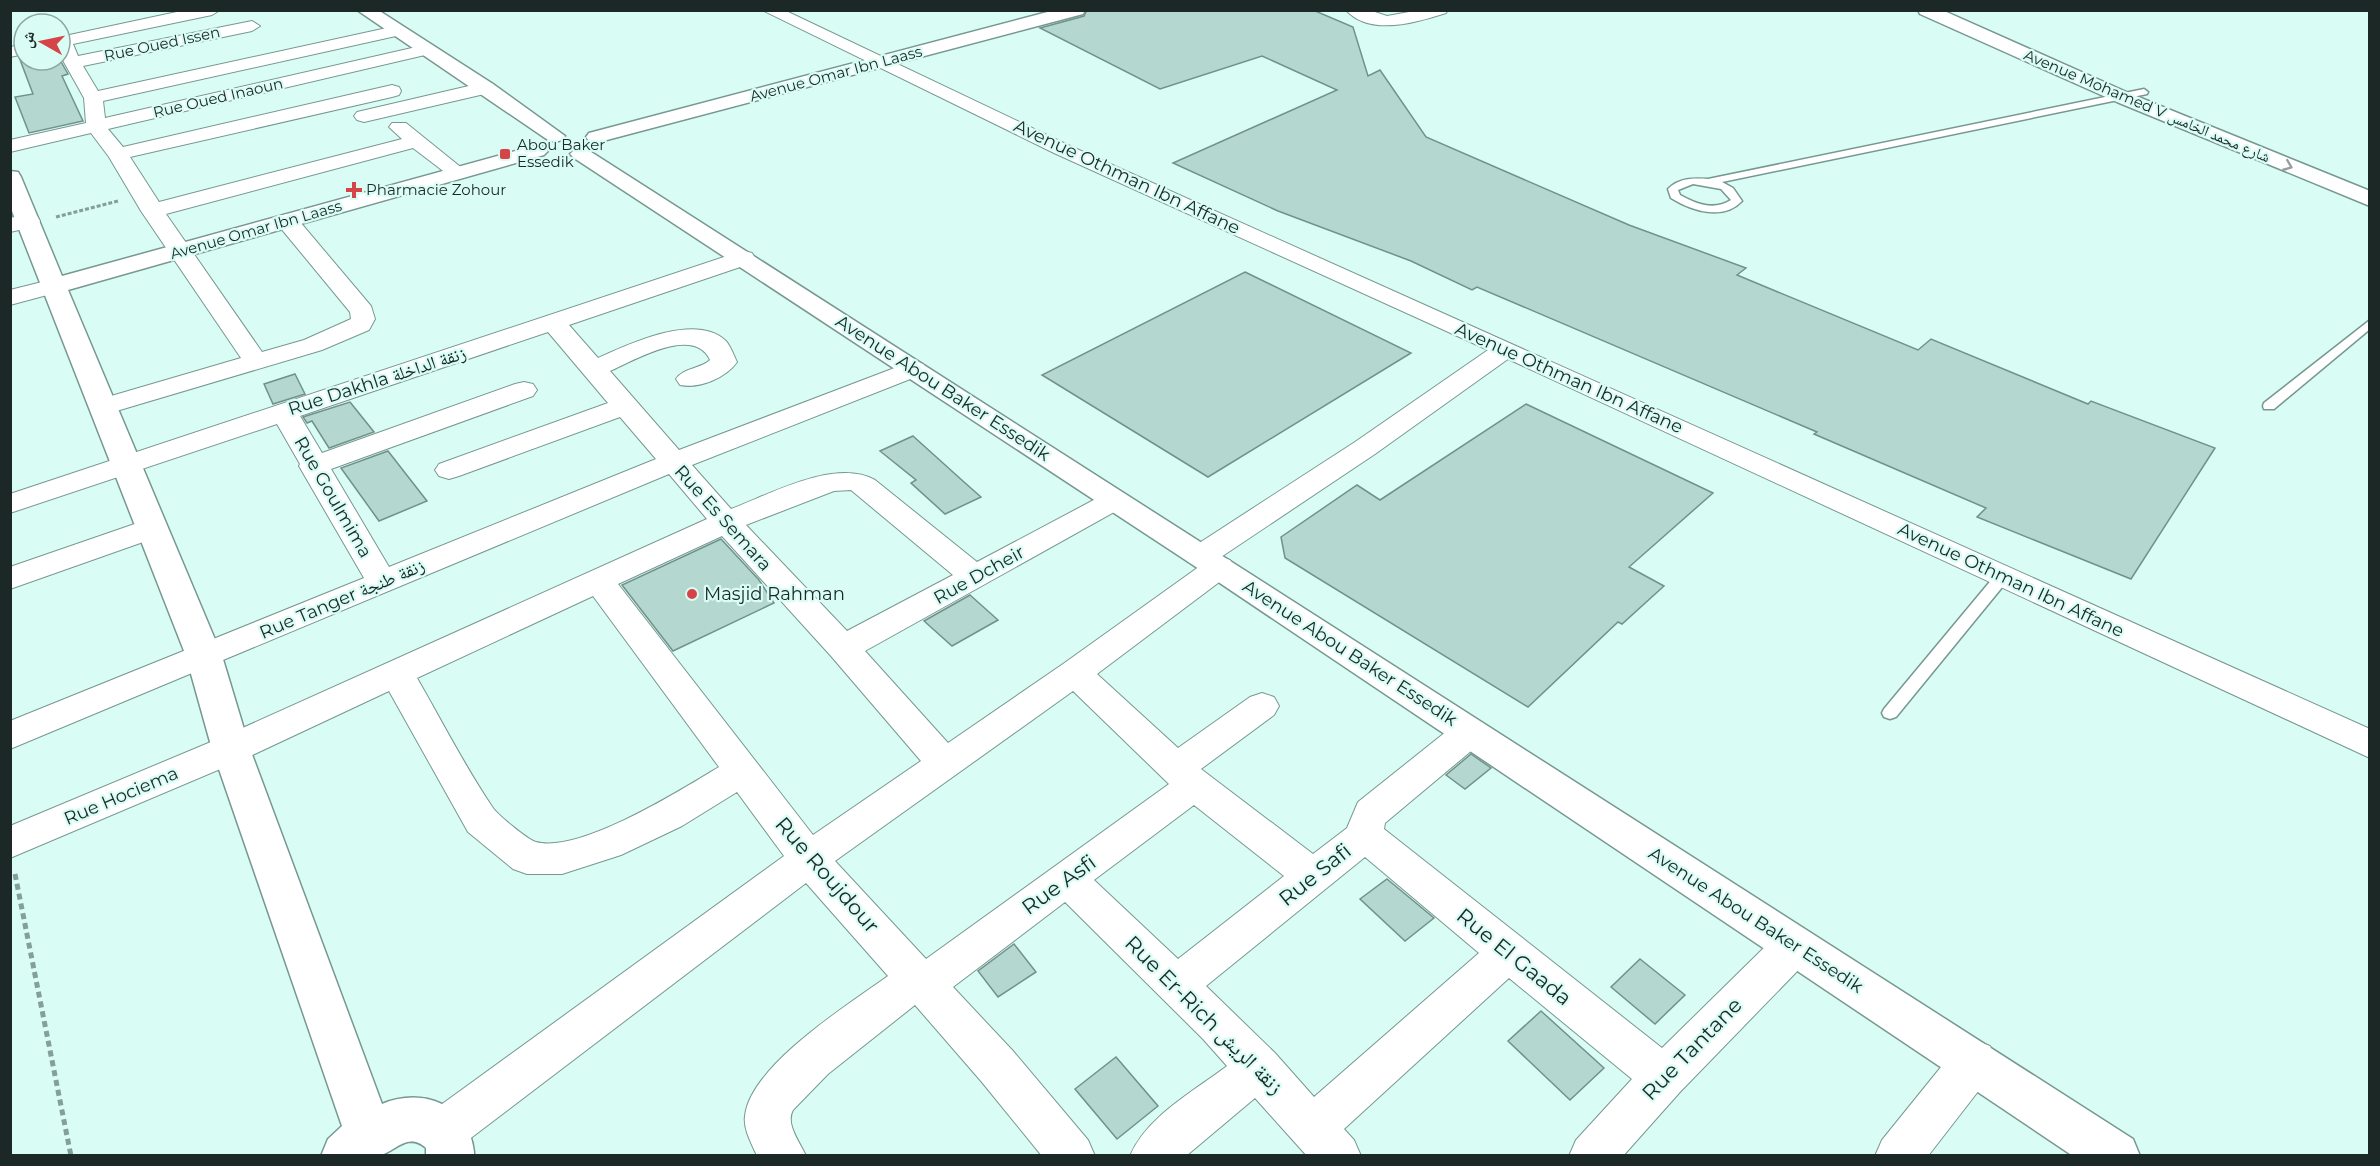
<svg xmlns="http://www.w3.org/2000/svg" width="2380" height="1166" font-family="Montserrat,'Noto Naskh Arabic',sans-serif">
  <style>
    .building { fill: #b4d7d0; stroke: #71928c; stroke-width: 1.5 }
    .lines { fill: none; stroke-linecap: round; stroke-linejoin: round }
    .service-casing { stroke: #779891; stroke-width: 3 }
    .minor-casing { stroke: #779891; stroke-width: 2 }
    .tertiary-casing { stroke: #779891; stroke-width: 3 }
    .primary-casing { stroke: #779891; stroke-width: 3 }
    .path-far1 { stroke: #849e98; stroke-width: 3; stroke-dasharray: 4 2; stroke-linecap: butt }
    .path { stroke: #849e98; stroke-width: 5; stroke-dasharray: 6 4; stroke-linecap: butt }
    .service { fill: #fff; fill-rule: evenodd }
    .minor { fill: #fff; fill-rule: evenodd }
    .tertiary { fill: #fff; fill-rule: evenodd }
    .primary { fill: #fff; fill-rule: evenodd }
    .oneway { stroke: #989e9d }
    .poi-dot { fill: #d54548; stroke: #d9fdf5; stroke-width: 2 }
    .labels { text-anchor: middle; stroke-width: 4.5; stroke-linejoin: round; paint-order: stroke }
    .far-street-label { font-size: 15px; fill: #1b2826; stroke: #d9fdf5 }
    .far-poi-label { font-size: 15px; fill: #1b2826; stroke: #d9fdf5; text-anchor: start }
    .street-label { font-size: 18px; fill: #1b2826; stroke: #d9fdf5 }
    .poi-label { font-size: 18px; fill: #1b2826; stroke: #d9fdf5; text-anchor: start }
    .near-street-label { font-size: 21px; fill: #1b2826; stroke: #d9fdf5 }
  </style>
  <rect width="100%" height="100%" fill="#d9fdf5"/>
  <path class="building" d="M1087 10H1313L1353 27 1368 76 1380 70 1426 137 1629 225 1746 268 1737 275 1918 350 1931 339 2088 404 2091 401 2215 448 2131 579 1977 517 1986 508 1814 434 1817 432 1477 287 1472 290 1411 261 1278 211 1173 163 1337 90 1262 56 1160 89 1040 28 1084 16Z
    M24 56V60H60L68 74 62 76 83 121 29 133 15 97 33 94 19 57Z
    M1245 272 1411 353 1208 477 1042 375Z
    M295 374 305 394 273 404 264 384Z
    M350 402 374 432 329 448 312 421 307 423 303 417Z
    M1526 404 1713 493 1629 567 1664 586 1622 624 1618 622 1528 707 1285 558 1281 537 1357 485 1380 500Z
    M913 436 964 482 981 497 945 514 911 483 916 480 880 451Z
    M388 451 427 501 379 521 341 468Z
    M721 539 759 580 774 603 673 651 622 585Z
    M970 595 998 620 952 646 924 621Z
    M1471 754 1491 768 1465 789 1446 775Z
    M1387 879 1434 918 1405 941 1360 899Z
    M1014 944 1036 972 998 997 978 971Z
    M1640 959 1685 995 1655 1024 1611 987Z
    M1541 1011 1604 1068 1570 1100 1508 1041Z
    M1116 1057 1158 1106 1117 1139 1075 1089Z"/>
  <g class="lines">
    <defs>
      <path id="service" d="M2144 89 2148 92 2147 94 1722 182 1733 188 1742 201C1723 221 1692 211 1671 198L1668 189C1679 178 1693 178 1708 179ZM1693 184 1721 189 1731 200C1714 211 1696 204 1680 195L1678 190Z
        M2370 320V329L2274 409H2264L2263 406 2264 403Z
        M2003 571 2008 572 2010 576 2008 580 1896 717 1890 719 1884 717 1882 713 1884 709 1998 572Z"/>
      <path id="minor" d="M186 10H220L212 15 73 44 78 56 252 21 260 26 252 31 83 66 98 91 396 26 402 27 404 31 402 35 396 36 103 101 105 118 425 45 431 46 434 50 431 54 425 55 108 129 123 147 392 85 399 87 401 91 399 95 392 97 130 157 159 202 402 139 389 127 392 123H406L468 173 465 177 458 179 451 177 413 148 166 214 262 352 304 340 351 319 350 312 279 226 276 221 279 216 287 214 295 216 371 306 375 319 369 330 322 350 103 415 94 413 90 407 94 401 241 358 141 211 109 157 91 133 10 152V140L86 123 84 98 60 55V37Z
        M762 10H784L1068 145 2370 729V758L1508 359 1375 454 1221 557 1230 560 1235 567 1230 574 1097 674 1178 748 1250 697 1262 693 1274 697 1279 706 1274 715 1201 769 1313 854 1347 828 1358 802 1457 723 1470 719 1483 723 1488 732 1483 741 1385 823 1384 829 1662 1048 1779 933 1794 928 1809 933 1815 946 1809 959 1680 1092 1623 1156H1569L1576 1140 1632 1079 1509 978 1344 1129 1354 1140 1361 1156H1307L1255 1098 1186 1156H1130C1146 1117 1194 1091 1227 1066L1203 1039 1065 902 953 987 1013 1051 1088 1140 1095 1156H1042L981 1081 915 1005 828 1074 793 1110C785 1124 800 1142 806 1156H757C752 1144 743 1129 745 1116 750 1066 849 1004 888 976L806 883 459 1147 443 1153 427 1147 420 1131 427 1115 784 856 737 792 682 826 621 855 562 874H527L513 869 468 832 389 691 244 759 10 858V826L218 739 707 519 669 474 10 749V721L364 578 299 466 300 464 277 424 10 513V494L736 253 744 251 752 253 755 258 752 263 569 325 598 358C629 344 696 312 726 341 731 347 734 356 737 362 726 378 699 389 680 385L676 379C683 368 700 369 710 360 694 325 635 360 610 371L679 450 905 364 914 361 923 364 927 369 923 374 692 465 731 509C771 494 835 458 875 480L977 562 1105 494 1115 491 1125 494 1130 500 1125 506 865 651 948 743 1063 664 1200 566 1190 563 1186 556 1190 549 1355 442 1488 350 1054 153ZM548 332 608 403 439 464 435 470 439 476 449 479 459 476 620 417 656 459 389 567 331 469 533 396 537 390 533 384 524 382 515 384 322 453 300 416ZM851 490 953 575 847 631 746 525 834 491ZM722 536 831 656 921 761 813 835 618 584ZM593 596 719 767C681 790 579 854 536 842 528 840 498 815 493 808 465 767 442 721 417 678ZM1073 691 1169 784 926 959 835 861ZM1194 805 1284 876 1178 959 1094 880ZM1365 857 1479 953 1314 1097 1275 1053 1206 986Z
        M1346 10H1369L1387 16 1420 10H1448L1446 13C1418 22 1370 37 1346 10Z
        M24 44V54L10 57V47Z
        M486 82 493 84 495 88 493 92 364 122 357 120 354 116 357 112Z
        M29 214 37 216 40 221 37 226 10 232V218Z
        M54 279 62 281 66 286 62 291 10 305V290Z
        M152 518 163 521 167 528 163 535 10 589V567Z
        M1974 1040 1990 1046 1996 1061 1990 1076 1928 1156H1875L1882 1140 1958 1046Z"/>
      <path id="tertiary" d="M357 10H378L493 84 565 136 562 140 555 142 548 140Z
        M1055 10H1085L1083 14 603 141 596 143 589 141 586 137 589 133Z
        M537 145 544 147 548 151 544 155 68 290 222 656 250 749 382 1104C422 1087 469 1104 474 1152V1156H426V1148C407 1131 394 1153 378 1156 360 1158 339 1156 321 1156L328 1139 342 1126 212 749 186 656 10 206V171L18 172 21 177 62 276Z
        M581 148 588 150 2133 1139 2140 1156H2073L1190 563 574 158 570 154 574 150Z"/>
      <path id="primary" d="M1918 10H1942L2131 94 2370 191V206L2117 102 1920 14Z"/>
    </defs>
    <use href="#service" class="service-casing"/>
    <use href="#minor" class="minor-casing"/>
    <use href="#tertiary" class="tertiary-casing"/>
    <use href="#primary" class="primary-casing"/>
    <path class="path-far1" d="M56 217 118 201"/>
    <path class="path" d="M15 874 71 1156"/>
    <use href="#service" class="service"/>
    <use href="#minor" class="minor"/>
    <use href="#tertiary" class="tertiary"/>
    <use href="#primary" class="primary"/>
  </g>
  <defs><path id="oneway-chevron" d="M-2-3.5L2.5 0L-2 3.5" fill="none" stroke-width="1.6" stroke-linecap="round" stroke-linejoin="round" transform="scale(1.5)"/></defs>
  <use class="oneway" href="#oneway-chevron" transform="translate(2288 166) rotate(22)"/>
  <g class="poi-dot">
    <rect x="499" y="148" width="12" height="12" rx="3"/>
    <path d="M351 181h6v6h6v6h-6v6h-6v-6h-6v-6h6z"/>
    <circle cx="692" cy="594" r="6"/>
  </g>
  <g class="labels">
    <g class="far-street-label">
      <text transform="translate(162 44) rotate(-12)" y="5">Rue Oued Issen</text>
      <text transform="translate(836 74) rotate(-15)" y="5">Avenue Omar Ibn Laass</text>
      <text transform="translate(218 98) rotate(-13)" y="5">Rue Oued Inaoun</text>
      <text transform="translate(2147 106) rotate(23)" y="5">Avenue Mohamed V شارع محمد الخامس</text>
      <text transform="translate(256 230) rotate(-16)" y="5">Avenue Omar Ibn Laass</text>
    </g>
    <g class="far-poi-label">
      <text x="517" y="150">Abou Baker<tspan x="517" dy="17">Essedik</tspan></text>
      <text x="366" y="195">Pharmacie Zohour</text>
    </g>
    <g class="street-label">
      <text transform="translate(1127 177) rotate(25)" y="6">Avenue Othman Ibn Affane</text>
      <text transform="translate(1569 378) rotate(24)" y="6">Avenue Othman Ibn Affane</text>
      <text transform="translate(377 381) rotate(-18)" y="6">Rue Dakhla زنقة الداخلة</text>
      <text transform="translate(943 388) rotate(33)" y="6">Avenue Abou Baker Essedik</text>
      <text transform="translate(333 497) rotate(60)" y="6">Rue Goulmima</text>
      <text transform="translate(723 518) rotate(48)" y="6">Rue Es Semara</text>
      <text transform="translate(979 575) rotate(-29)" y="6">Rue Dcheir</text>
      <text transform="translate(2011 580) rotate(25)" y="6">Avenue Othman Ibn Affane</text>
      <text transform="translate(342 599) rotate(-23)" y="6">Rue Tanger زنقة طنجة</text>
      <text transform="translate(1350 653) rotate(33)" y="6">Avenue Abou Baker Essedik</text>
      <text transform="translate(121 796) rotate(-23)" y="6">Rue Hociema</text>
      <text transform="translate(1756 920) rotate(33)" y="6">Avenue Abou Baker Essedik</text>
    </g>
    <g class="poi-label">
      <text x="704" y="600">Masjid Rahman</text>
    </g>
    <g class="near-street-label">
      <text transform="translate(827 875) rotate(49)" y="7">Rue Roujdour</text>
      <text transform="translate(1315 875) rotate(-39)" y="7">Rue Safi</text>
      <text transform="translate(1059 885) rotate(-36)" y="7">Rue Asfi</text>
      <text transform="translate(1514 957) rotate(39)" y="7">Rue El Gaada</text>
      <text transform="translate(1204 1015) rotate(45)" y="7">Rue Er-Rich زنقة الريش</text>
      <text transform="translate(1692 1049) rotate(-46)" y="7">Rue Tantane</text>
    </g>
  </g>
  <rect width="2380" height="1166" fill="none" stroke="#1b2826" stroke-width="24"/>
  <g transform="translate(42 42) rotate(279)"><circle r="28" fill="#d9fdf5" stroke="#8da8a2" stroke-width="1.5"/>
  <path d="M0-4.5L10 22L0 15L-10 22Z" fill="#d54548"/>
  <text y="-9" font-size="16" font-weight="bold" text-anchor="middle" fill="#1b2826">ش</text>
  </g>
</svg>
